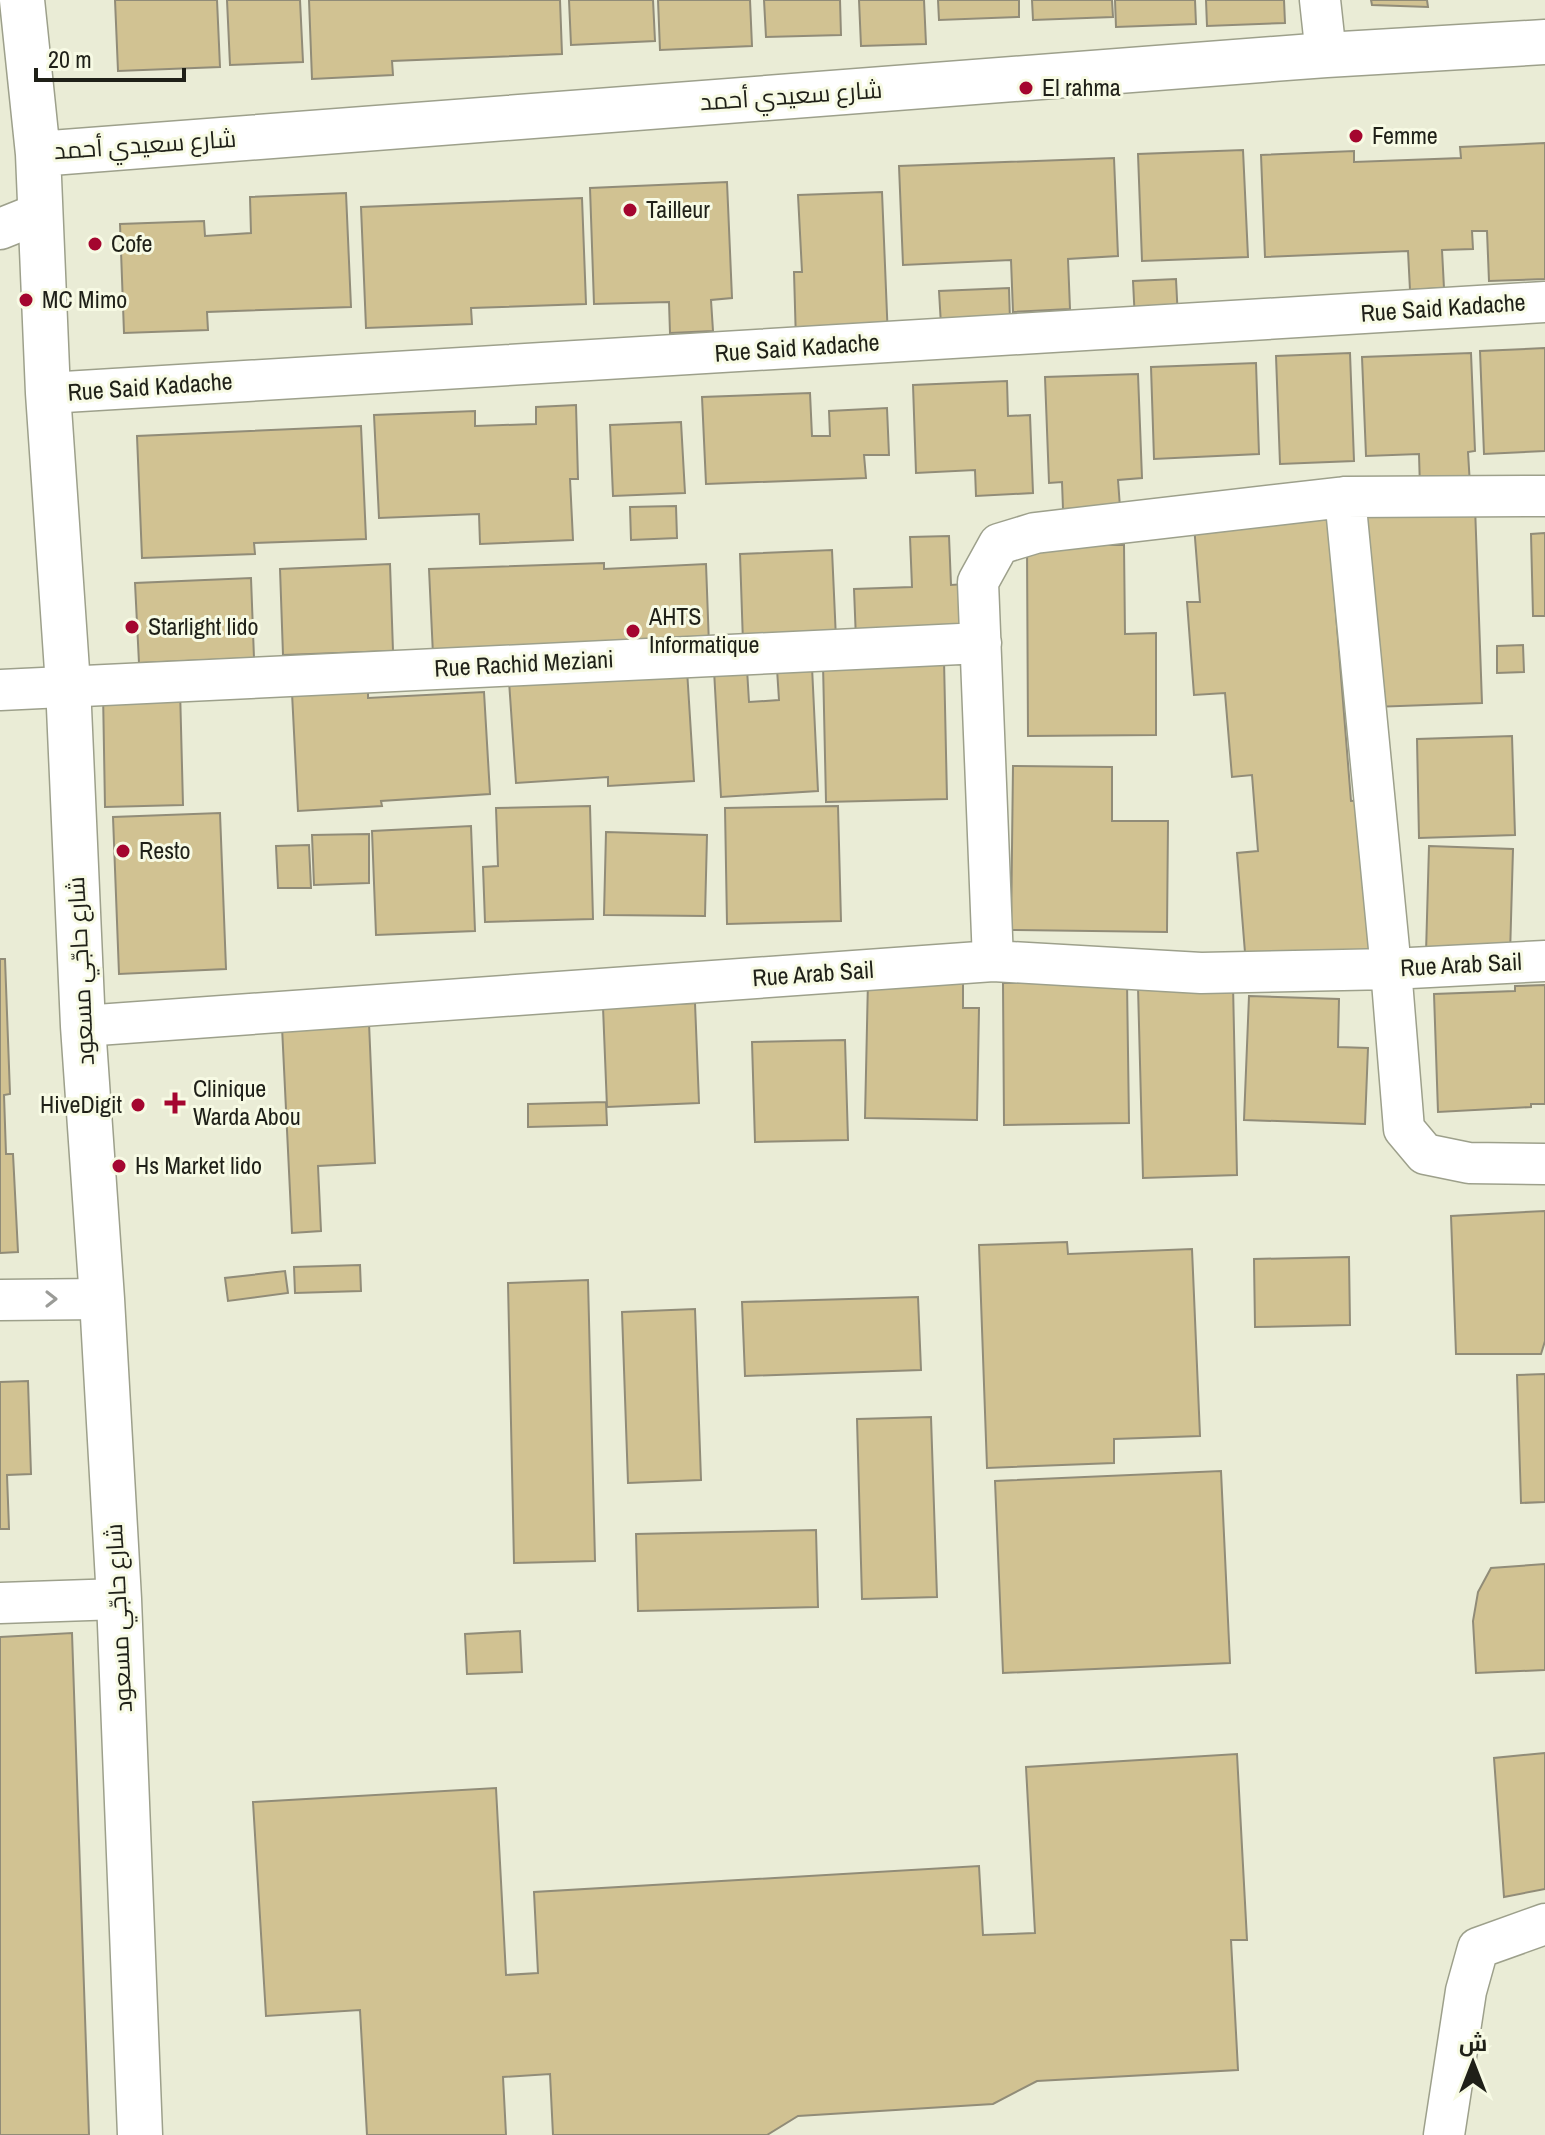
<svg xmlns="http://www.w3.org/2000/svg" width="1545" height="2135" font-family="'Archivo Narrow',Cairo,sans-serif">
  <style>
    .building { fill: #d1c292; stroke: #918c78; stroke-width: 2 }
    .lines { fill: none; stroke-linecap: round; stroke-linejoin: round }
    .street-casing { stroke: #9da08b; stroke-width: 43 }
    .secondary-casing { stroke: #9da08b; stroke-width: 47 }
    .street { stroke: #fff; stroke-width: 40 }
    .secondary { stroke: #fff; stroke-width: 44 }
    .oneway { stroke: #9a9b97 }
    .poi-dot { fill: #a4062f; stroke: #f7fae4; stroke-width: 3 }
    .labels { text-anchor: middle; stroke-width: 6; stroke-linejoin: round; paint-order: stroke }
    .poi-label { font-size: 24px; fill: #1f2018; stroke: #f7fae4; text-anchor: start }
    .street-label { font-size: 24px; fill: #1f2018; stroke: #f7fae4 }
  </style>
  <rect width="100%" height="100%" fill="#eaecd6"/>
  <path class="building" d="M115 0H217L220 67 118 71Z
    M227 0H300L303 62 230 65Z
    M309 0H560L562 54 392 61 393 75 312 79Z
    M569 0H653L655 41 571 45Z
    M658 0H750L752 46 660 50Z
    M764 0H840L841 35 766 37Z
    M859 0H924L926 44 861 46Z
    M938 0H1019V17L939 20Z
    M1032 0H1112L1113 17 1033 20Z
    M1115 0H1195L1196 24 1116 27Z
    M1206 0H1284L1285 23 1207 26Z
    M1371 0H1427L1428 7 1372 5Z
    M1545 143V279L1489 281 1487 231H1472L1473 249 1442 250 1444 288 1410 290 1408 251 1265 257 1261 155 1354 151V162L1461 158 1460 147Z
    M1243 150 1248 257 1142 261 1138 154Z
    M1114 158 1118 256 1068 259 1070 309 1013 312 1011 260 903 265 899 166Z
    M727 182 732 298 711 300 713 331 670 333 669 302 594 304 590 188Z
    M882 192 888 339 796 342 794 272H802L798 195Z
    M346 193 351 307 207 312 208 330 124 333 120 224 204 221 205 236 251 233 250 197Z
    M582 198 586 304 471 308 472 324 366 328 361 207Z
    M1176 279 1178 319 1135 321 1133 281Z
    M1009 288 1010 321 941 325 939 291Z
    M1545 348V451L1484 454 1480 351Z
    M1350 353 1354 461 1280 464 1276 356Z
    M1471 353 1475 451 1468 452 1470 485 1420 488 1419 454 1366 456 1362 357Z
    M1256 363 1259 454 1154 459 1151 367Z
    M1138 374 1142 478 1118 480 1120 507 1063 509 1062 482 1049 483 1045 377Z
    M1007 381 1008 416 1030 415 1033 493 976 496 975 470 916 473 913 385Z
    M810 393 812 436H830L829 411 887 408 889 455H864L866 478 706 484 702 397Z
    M576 405 578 479H570L573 540 480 544 479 514 379 518 374 415 475 411V426L536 424V407Z
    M681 422 685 493 613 496 610 425Z
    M361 426 366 539 254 543 255 554 142 558 137 436Z
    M676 506 677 538 631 540 630 507Z
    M1475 506 1482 703 1373 707 1366 510Z
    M1328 514 1351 801 1364 800 1376 955 1246 965 1237 853 1258 851 1252 775 1232 777 1225 693 1194 695 1187 602H1200L1194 525Z
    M1545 533V616H1533L1531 534Z
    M949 536 951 585 965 584 967 636 856 640 854 589 912 587 910 537Z
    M1027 545H1124L1125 634 1156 633V735L1028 736Z
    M832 550 836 639 743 643 740 554Z
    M604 563V569L706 564 709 645 433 655 429 569Z
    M390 564 393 651 283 655 280 569Z
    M251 578 254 658 139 663 135 583Z
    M1523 645 1524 672 1497 673V646Z
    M944 660 947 799 826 802 823 664Z
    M812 667 818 791 721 797 714 670 747 669 749 702 779 700 777 669Z
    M687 670 694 781 608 786V777L516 783 509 681Z
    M180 689 183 805 105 807 103 692Z
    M368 689V698L484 692 490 794 381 801 382 806 298 811 292 693Z
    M1512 736 1515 835 1419 838 1417 739Z
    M1013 766 1112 767V821H1168L1167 932 1011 930Z
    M590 806 593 919 485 922 483 867 498 866 496 808Z
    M838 806 841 921 727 924 725 808Z
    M220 813 226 969 119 974 113 817Z
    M471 826 475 931 376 935 372 831Z
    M606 832 707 835 705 916 604 915Z
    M369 834V883L314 885 312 835Z
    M309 845 311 888H278L276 846Z
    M1429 846 1513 849 1510 955 1426 953Z
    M0 959H5L10 1094 4 1095 6 1154H13L18 1252 0 1253Z
    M868 980 963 983V1008H979L977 1120 865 1118Z
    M1127 981 1129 1123 1004 1125 1003 983Z
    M1233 984 1237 1175 1143 1178 1138 987Z
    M1545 985V1104H1531V1107L1438 1112 1434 994 1515 991V986Z
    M1249 996 1339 999 1338 1047 1368 1048 1365 1124 1244 1120Z
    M695 1003 699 1103 607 1107 603 1007Z
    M369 1023 375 1163 318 1166 321 1231 292 1233 282 1027Z
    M845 1040 848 1140 755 1142 752 1042Z
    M606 1102 607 1125 528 1127V1104Z
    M1545 1211V1341L1541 1354H1456L1451 1216Z
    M1067 1242 1068 1254 1192 1249 1200 1436 1114 1439V1463L987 1468 979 1245Z
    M1349 1257 1350 1325 1255 1327 1254 1259Z
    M360 1265 361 1291 295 1293 294 1267Z
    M285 1271 288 1293 228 1301 225 1278Z
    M588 1280 595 1561 514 1563 508 1283Z
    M918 1297 921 1370 745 1376 742 1302Z
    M695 1309 701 1480 628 1483 622 1312Z
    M1545 1374V1502L1521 1503 1517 1375Z
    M28 1381 31 1474 7 1475 9 1529H0V1382Z
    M931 1417 937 1597 862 1599 857 1419Z
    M1221 1471 1230 1663 1003 1673 995 1481Z
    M816 1530 818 1607 638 1611 636 1534Z
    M1545 1564V1670L1476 1673 1473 1621 1478 1592 1491 1568Z
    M520 1631 522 1672 467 1674 465 1634Z
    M72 1633 89 2135H0V1637Z
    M1545 1753V1889L1504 1897 1494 1758Z
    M1237 1754 1247 1940H1231L1238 2070 1037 2081 993 2104 798 2116 767 2135H553L550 2074 503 2077 506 2135H367L360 2010 266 2016 253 1802 496 1788 506 1975 538 1973 534 1892 979 1866 983 1935 1035 1933 1026 1767Z"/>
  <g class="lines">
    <defs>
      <path id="street" d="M1320 0 1326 55
        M0 229 40 213
        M48 393 1545 302
        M1345 497 1391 969 1404 1129 1425 1154 1469 1163 1545 1164
        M0 690 981 643
        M993 961 978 582 999 544 1035 533 1345 497 1545 496
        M83 1026 993 961 1201 973 1391 969 1545 961
        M0 1300 102 1299
        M0 1603 119 1599
        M1444 2135 1466 1991 1478 1948 1545 1924"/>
      <path id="secondary" d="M22 0 38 154 48 393 68 685 83 1026 102 1299 119 1599 140 2135
        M38 154 1326 55 1545 42"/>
    </defs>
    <use href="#street" class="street-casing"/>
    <use href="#secondary" class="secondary-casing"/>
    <use href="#street" class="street"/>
    <use href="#secondary" class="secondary"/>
  </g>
  <defs><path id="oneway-chevron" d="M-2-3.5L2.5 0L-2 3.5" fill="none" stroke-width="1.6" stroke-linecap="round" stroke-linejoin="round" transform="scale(2)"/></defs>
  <use class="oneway" href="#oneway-chevron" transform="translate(51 1299)"/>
  <g class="poi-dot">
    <circle cx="1026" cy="88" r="8"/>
    <circle cx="1356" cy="136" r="8"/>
    <circle cx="630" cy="210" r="8"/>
    <circle cx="95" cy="244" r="8"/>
    <circle cx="26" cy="300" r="8"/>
    <circle cx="132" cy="627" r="8"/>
    <circle cx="633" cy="631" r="8"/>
    <circle cx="123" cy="851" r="8"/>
    <path d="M171 1091h8v8h8v8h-8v8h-8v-8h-8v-8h8z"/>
    <circle cx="138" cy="1105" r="8"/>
    <circle cx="119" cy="1166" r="8"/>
  </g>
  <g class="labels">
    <g class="poi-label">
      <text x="1042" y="96">El rahma</text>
      <text x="1372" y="144">Femme</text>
      <text x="646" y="218">Tailleur</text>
      <text x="111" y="252">Cofe</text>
      <text x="42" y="308">MC Mimo</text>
      <text x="649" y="625">AHTS<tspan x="649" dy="28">Informatique</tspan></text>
      <text x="148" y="635">Starlight lido</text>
      <text x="139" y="859">Resto</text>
      <text x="193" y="1097">Clinique<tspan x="193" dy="28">Warda Abou</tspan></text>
      <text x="122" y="1113" text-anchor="end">HiveDigit</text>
      <text x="135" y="1174">Hs Market lido</text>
    </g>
    <g class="street-label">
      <text transform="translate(791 96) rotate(-4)" y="8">شارع سعيدي أحمد</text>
      <text transform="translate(145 145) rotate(-4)" y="8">شارع سعيدي أحمد</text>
      <text transform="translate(1443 308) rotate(-4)" y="8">Rue Said Kadache</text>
      <text transform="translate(797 348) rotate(-4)" y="8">Rue Said Kadache</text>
      <text transform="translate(150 387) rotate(-4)" y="8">Rue Said Kadache</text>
      <text transform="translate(524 664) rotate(-3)" y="8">Rue Rachid Meziani</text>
      <text transform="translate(1461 965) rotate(-3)" y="8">Rue Arab Sail</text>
      <text transform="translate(81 971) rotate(-93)" y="8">شارع حاجّي مسعود</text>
      <text transform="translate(813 974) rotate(-4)" y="8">Rue Arab Sail</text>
      <text transform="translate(119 1618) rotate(-93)" y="8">شارع حاجّي مسعود</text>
    </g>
  </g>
  <g transform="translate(1473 2063)" stroke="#f7fae4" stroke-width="6" paint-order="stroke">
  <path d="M0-6L14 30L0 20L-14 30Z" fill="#1f2018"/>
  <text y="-12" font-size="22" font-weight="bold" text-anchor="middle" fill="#1f2018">ش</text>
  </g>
  <path d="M36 68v12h148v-12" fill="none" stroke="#1f2018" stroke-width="4"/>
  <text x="48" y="68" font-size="24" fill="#1f2018" stroke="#f7fae4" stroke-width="6" paint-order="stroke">20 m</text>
</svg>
